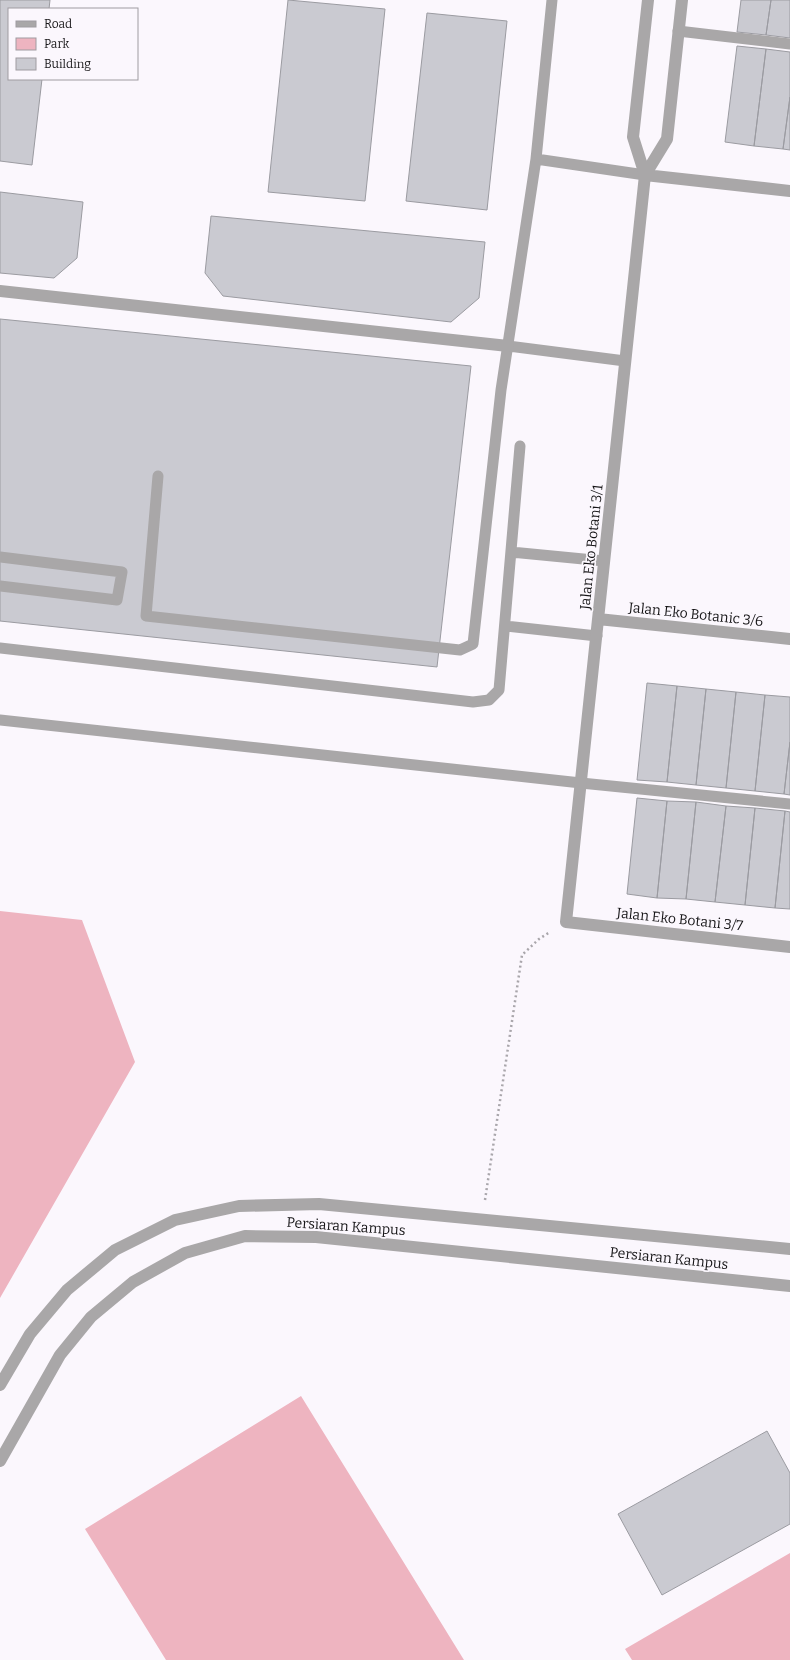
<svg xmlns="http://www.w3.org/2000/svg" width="790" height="1660" font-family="Bitter,serif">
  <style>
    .green { fill: #eeb4c0 }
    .building { fill: #cacad1; stroke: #9b9ba1 }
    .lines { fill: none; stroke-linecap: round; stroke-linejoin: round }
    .path { stroke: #a9a6ab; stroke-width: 2.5; stroke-dasharray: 2 3; stroke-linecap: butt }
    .service { stroke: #a9a7a8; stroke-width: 11 }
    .pedestrian { stroke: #a9a7a8; stroke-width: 12 }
    .minor { stroke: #a9a7a8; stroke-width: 12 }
    .labels { text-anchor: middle; stroke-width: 3.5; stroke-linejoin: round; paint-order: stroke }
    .street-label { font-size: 14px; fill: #151416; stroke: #fbf7fd }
  </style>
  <rect width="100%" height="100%" fill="#fbf7fd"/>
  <path class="green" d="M0 911 82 920 135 1062 0 1298Z
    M301 1396 464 1660H166L85 1529Z
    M790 1553V1660H632L625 1649Z"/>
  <path class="building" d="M0 0H50L49 9H9V79H42L32 165 0 161Z
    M288 0 385 9 365 201 268 192Z
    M741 0H771L766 35 737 32Z
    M771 0H790V38L766 35Z
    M427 13 507 21 487 210 406 201Z
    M737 46 766 49 754 146 725 142Z
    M766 49 790 52V97L783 149 754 146Z
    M790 97V150L783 149Z
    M0 192 83 202 77 258 54 278 0 273Z
    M211 216 485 242 479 298 451 322 223 296 205 273Z
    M0 319 471 366 437 667 0 621Z
    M647 683 677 686 667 782 637 780Z
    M677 686 706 689 696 785 667 782Z
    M706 689 736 692 726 788 696 785Z
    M736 692 765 695 755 791 726 788Z
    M765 695 790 697V742L784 794 755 791Z
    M790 742V795L784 794Z
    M637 798 667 801 657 898 627 894Z
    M667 801 696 802 686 899 657 898Z
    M696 802 726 806 715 902 686 899Z
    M726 806 755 808 745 905 715 902Z
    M755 808 785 811 775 908 745 905Z
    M785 811 790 812V909L775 908Z
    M767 1431 790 1473V1524L662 1595 618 1514Z"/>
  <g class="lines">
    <path class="path" d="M485 1200 522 955 539 939 550 932"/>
    <path class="service" d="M678 31 790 44
      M536 159 645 175
      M508 346 625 361
      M158 476 146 616 460 650 473 644 501 390 536 159 552 0
      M511 552 604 561
      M0 557 122 572 117 600 0 586
      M505 626 597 636
      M0 648 473 702 489 700 499 690 520 446
      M0 720 581 783 790 804"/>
    <path class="pedestrian" d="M0 291 508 346"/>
    <path class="minor" d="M648 0 633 137 645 175 566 922 790 947
      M645 175 667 139 682 0
      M645 175 790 191
      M598 619 790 639
      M0 1385 30 1334 67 1290 115 1250 175 1220 239 1206 319 1204 790 1249
      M0 1461 60 1355 91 1317 133 1282 185 1253 245 1236 316 1237 790 1286"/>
  </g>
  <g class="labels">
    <g class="street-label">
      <text transform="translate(591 547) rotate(-84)" y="5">Jalan Eko Botani 3/1</text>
      <text transform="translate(696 614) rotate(6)" y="5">Jalan Eko Botanic 3/6</text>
      <text transform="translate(680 919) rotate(6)" y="5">Jalan Eko Botani 3/7</text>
      <text transform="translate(346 1226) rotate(4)" y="5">Persiaran Kampus</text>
      <text transform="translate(669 1258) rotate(6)" y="5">Persiaran Kampus</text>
    </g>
  </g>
  <rect x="8" y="8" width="130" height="72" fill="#fbf7fd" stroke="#9f9ca1"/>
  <rect x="16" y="21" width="20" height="6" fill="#a9a7a8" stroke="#9f9ca1"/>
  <text x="44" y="28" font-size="12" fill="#151416">Road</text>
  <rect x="16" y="38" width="20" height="12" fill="#eeb4c0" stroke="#9f9ca1"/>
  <text x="44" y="48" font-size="12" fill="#151416">Park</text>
  <rect x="16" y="58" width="20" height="12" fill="#cacad1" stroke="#9f9ca1"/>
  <text x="44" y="68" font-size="12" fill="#151416">Building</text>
</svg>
